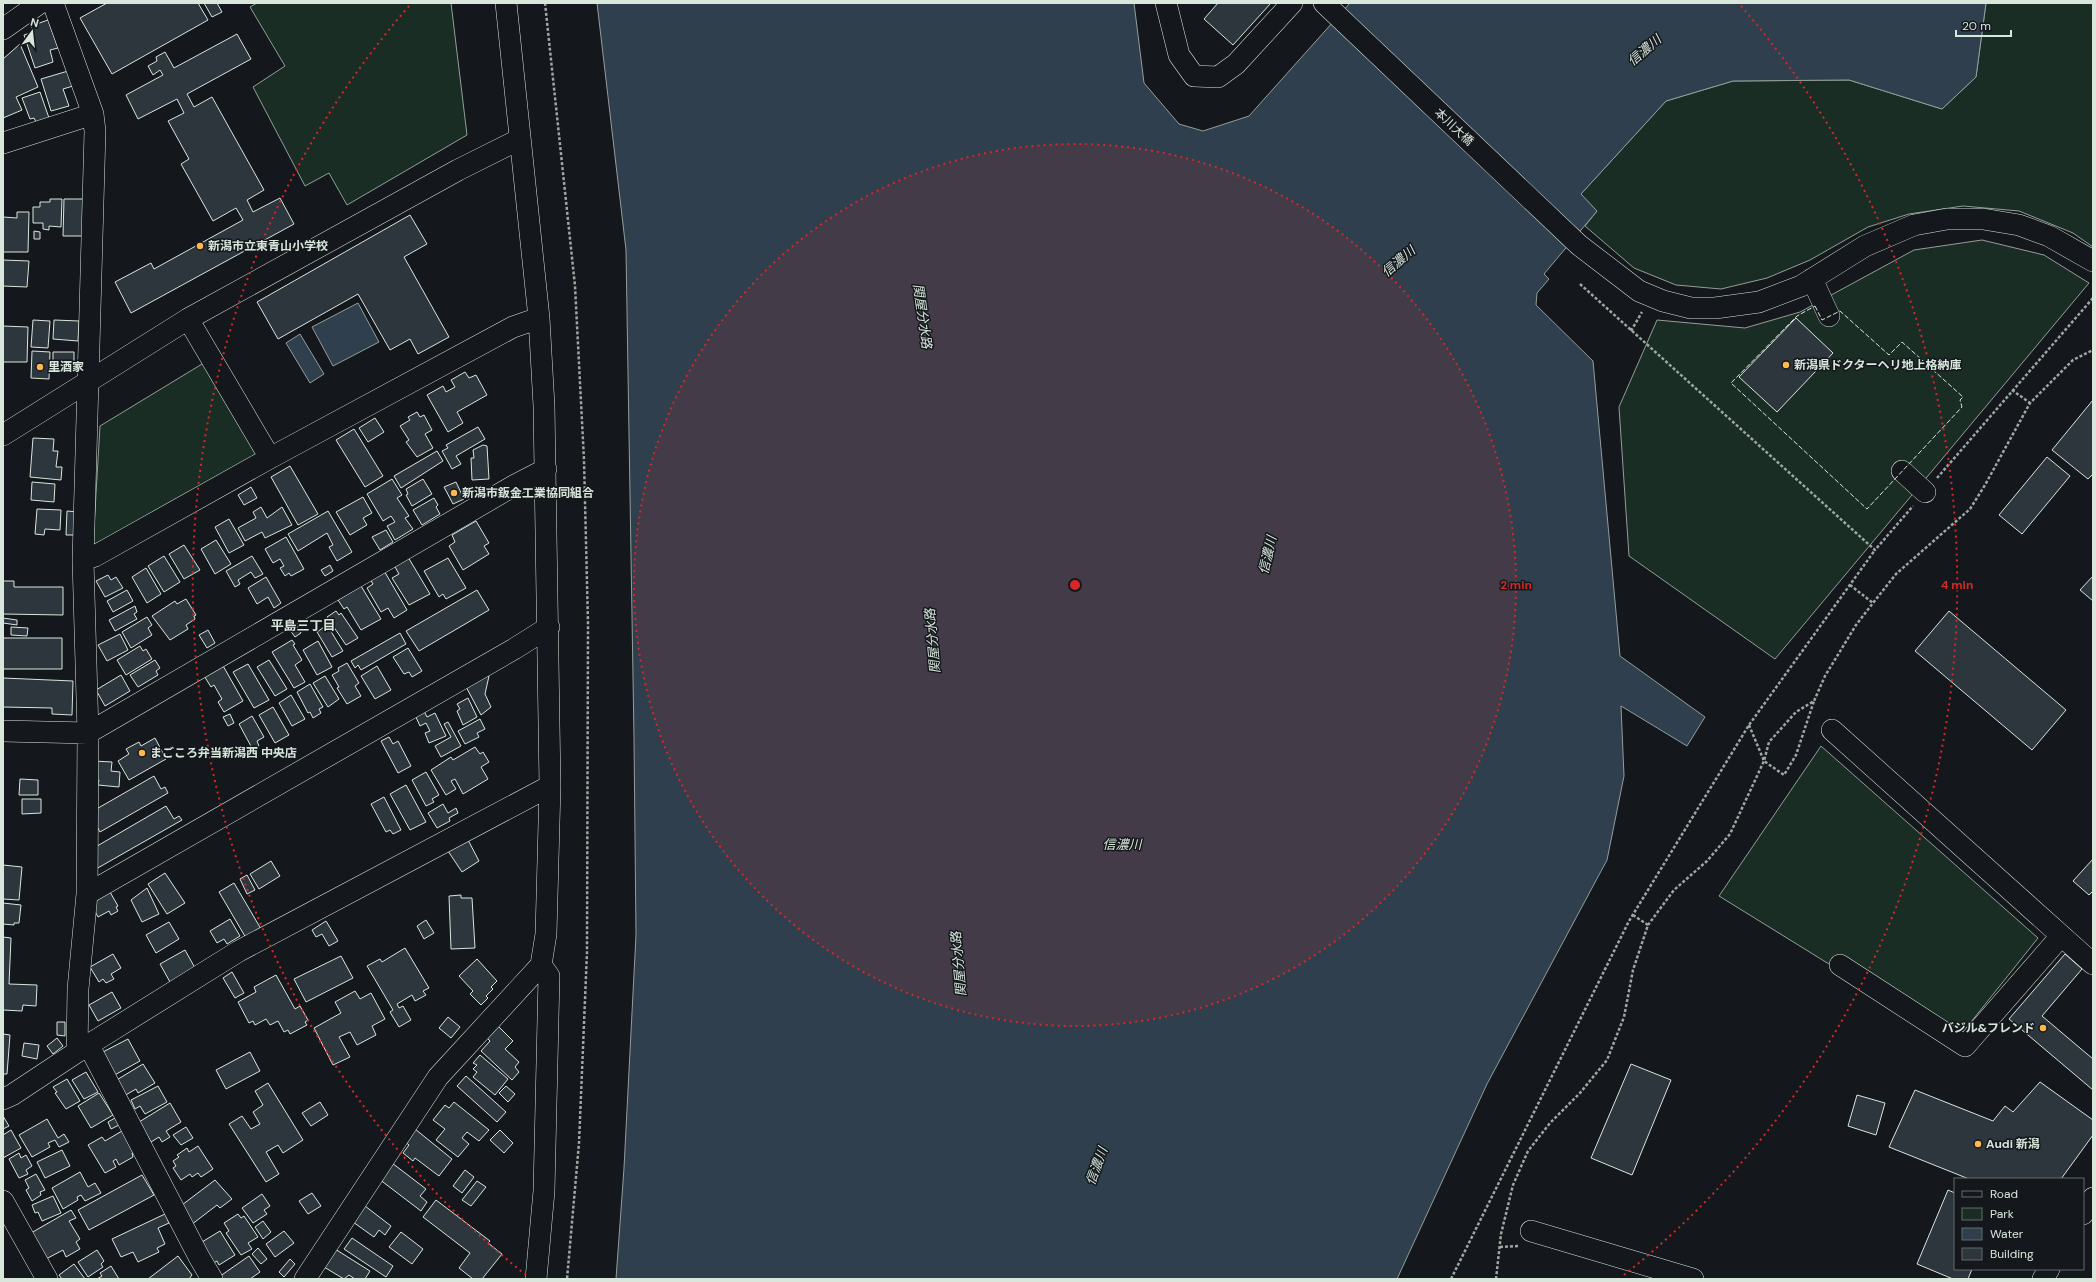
<svg xmlns="http://www.w3.org/2000/svg" width="2096" height="1282" font-family="'DM Sans','Noto Sans JP',sans-serif">
  <style>
    .green { fill: #1a2d24; stroke: #939e99 }
    .water { fill: #2f3f4d; stroke: #939e99 }
    .building { fill: #2c363c; stroke: #d8e6dc }
    .lines { fill: none; stroke-linecap: round; stroke-linejoin: round }
    .minor-casing { stroke: #d8e6dc; stroke-width: 22 }
    .path { stroke: #9da8a2; stroke-width: 2.5; stroke-dasharray: 3 2; stroke-linecap: butt }
    .minor { stroke: #14181c; stroke-width: 21 }
    .fence { stroke: #d8e6dc; stroke-width: 1; stroke-dasharray: 5 2; stroke-linecap: butt }
    .ring { fill: none; stroke: #d62828; stroke-width: 2; stroke-dasharray: 2 4 }
    .poi-dot { fill: #ffb74d; stroke: #14181c; stroke-width: 1.5 }
    .labels { text-anchor: middle; stroke-width: 3; stroke-linejoin: round; paint-order: stroke }
    .street-label { font-size: 12px; fill: #d8e6dc; stroke: #14181c }
    .poi-label { font-size: 12px; font-weight: bold; fill: #d8e6dc; stroke: #14181c; text-anchor: start }
    .water-label { font-size: 13px; font-style: italic; fill: #d8e6dc; stroke: #14181c }
    .neighbourhood-label { font-size: 13px; font-weight: bold; fill: #d8e6dc; stroke: #14181c }
    .centre { fill: #d62828; stroke: #14181c; stroke-width: 2 }
    .ring-label { font-size: 12px; text-anchor: middle; font-weight: bold; fill: #d62828; stroke: #14181c; stroke-width: 3; stroke-linejoin: round; paint-order: stroke }
  </style>
  <rect width="100%" height="100%" fill="#14181c"/>
  <path class="green" d="M257 3H451L467 135 347 205 329 173 305 186 253 87 285 66 250 7Z
    M1986 3H2093V247L2073 233 2019 211 1963 206 1909 214 1868 227 1810 260 1767 278 1721 289 1676 285 1634 268 1585 226 1597 211 1580 195 1666 101 1733 81 1849 80 1942 109 1976 77Z
    M1982 240 2044 255 2089 283 1775 659 1629 556 1619 407 1657 320 1745 328 1800 312 1914 250Z
    M207 361 263 453 93 545 100 426Z
    M1821 746 2038 938 1955 1042 1719 896Z"/>
  <path class="water" d="M597 3H1134L1144 83 1179 124 1203 131 1249 116 1350 3H1986L1976 77 1942 109 1849 80 1733 81 1666 101 1581 194 1597 211 1544 274 1549 279 1537 293 1536 305 1593 361 1620 656 1705 717 1687 746 1621 706 1624 776 1607 860 1487 1084 1397 1279H616L624 1168 636 935 634 738 626 250Z
    M358 303 379 342 333 366 312 327Z
    M300 334 324 374 310 383 286 343Z"/>
  <path class="building" d="M107 3H198L208 20 112 74 80 18Z
    M204 3H217L222 12 212 17Z
    M1218 3H1271L1233 45 1204 19Z
    M48 20 58 48 50 50 53 62 35 68 24 35 34 32 31 26Z
    M237 34 251 59 187 94 194 107 212 97 264 190 247 200 253 212 280 198 294 224 131 313 115 282 151 263 154 269 243 220 236 208 213 221 181 164 189 159 168 121 184 113 177 99 138 119 126 95 163 75 160 70 153 75 148 66 157 61 156 57 165 52 174 68Z
    M20 44 38 87 16 97 22 110 3 118V59Z
    M68 71 73 86 63 89 69 106 51 111 41 79Z
    M40 92 49 118 36 122 34 118 30 119 22 98Z
    M50 199H62L61 227 49 226V230L43 229V223H33V207H40V202H50Z
    M64 199H86L84 236H63Z
    M17 212H29L28 252H3V217L17 218Z
    M410 215 427 244 404 257 449 337 418 354 410 339 390 350 358 294 278 339 257 302Z
    M34 231 40 232V239H34Z
    M3 260 29 261 27 287 3 286Z
    M1796 318 1833 353 1777 412 1739 377Z
    M33 320 50 321 48 348 31 347Z
    M54 320 79 321 78 341 53 339Z
    M3 326 28 327 27 362H3Z
    M32 351 50 352 49 379 31 378Z
    M53 352H74V364H65V369H53Z
    M465 372 469 378 476 375 487 395 457 412 463 423 448 432 427 395 443 386 446 392 455 387 451 380Z
    M2093 400V474L2088 479 2052 450Z
    M417 412 420 417 424 415 432 430 425 434 433 448 417 457 406 442 409 440 400 426 410 420 408 417Z
    M375 418 384 432 368 442 359 428Z
    M478 427 485 439 456 456 461 464 452 469 442 451 448 448 446 445Z
    M354 429 383 476 365 487 336 440Z
    M33 438 54 439 53 451H58L56 467H62L61 480 30 477Z
    M483 445 487 446 489 479 472 480 471 458H474L473 450Z
    M437 451 443 461 401 488 394 476Z
    M2047 457 2070 476 2022 534 1999 515Z
    M290 466 318 514 298 525 271 477Z
    M392 479 402 495 397 498 409 516 405 518 413 529 395 540 387 526 395 522 391 516 383 521 367 494Z
    M423 479 432 494 412 506 406 495 408 494 406 489Z
    M32 482 55 484 54 502 31 500Z
    M456 482 464 499 453 504 444 487Z
    M251 487 257 498 244 505 238 495Z
    M363 497 372 513 363 518 367 525 350 535 336 512Z
    M434 498 438 505 436 507 440 514 422 525 413 510Z
    M261 507 267 518 282 507 292 525 265 538 262 532 245 541 238 528 256 518 253 512Z
    M37 509 61 510 60 530 45 529 44 535 35 534Z
    M67 511 78 512 77 535H66Z
    M328 511 352 552 337 561 329 547 333 545 327 533 298 551 288 534Z
    M229 519 244 545 229 553 215 527Z
    M476 521 489 543 484 546 489 554 463 570 449 546 455 542 452 535Z
    M386 530 393 542 380 550 372 537Z
    M286 537 304 569 291 576 289 573 285 576 280 568 284 566 280 559 273 563 265 549Z
    M216 540 231 564 215 574 201 549Z
    M184 545 200 570 184 579 169 554Z
    M164 556 180 582 164 592 148 566Z
    M252 556 263 574 255 578 251 572 238 580 240 584 235 587 226 571Z
    M408 557 430 594 409 605 392 578 399 574 394 565Z
    M448 558 466 588 446 599 443 594 439 597 424 571Z
    M330 565 333 571 325 576 321 570Z
    M146 568 161 594 147 603 132 577Z
    M383 569 407 610 394 618 388 608 381 612 367 588 373 584 369 577Z
    M108 575 111 580 116 577 123 588 105 597 96 581Z
    M2093 576V601L2080 590Z
    M266 577 281 603 274 608 268 597 257 604 248 588Z
    M3 581H14V587H63V615L3 614Z
    M361 586 381 619 361 630 347 607 344 609 338 600Z
    M127 590 133 601 113 612 107 601Z
    M477 590 489 610 419 651 406 631Z
    M186 599 196 615 194 616 195 619 186 625 188 629 170 640 152 616 175 601 177 604Z
    M135 606 137 612 134 614 137 619 115 631 109 620Z
    M336 611 339 615 341 613 358 638 346 645 327 617Z
    M1949 611 2066 710 2032 750 1915 651Z
    M147 617 152 625 148 628 152 635 131 648 122 632Z
    M3 618 17 620V625L3 623Z
    M295 622 301 633 295 637 288 627Z
    M327 625 343 651 332 657 317 632Z
    M11 627 28 628 27 636 11 635Z
    M208 630 215 643 207 648 199 635Z
    M400 633 406 644 361 670 358 665 355 668 351 661Z
    M120 634 128 650 107 661 98 645Z
    M3 638H62V669H3Z
    M292 640 295 644 293 645 302 660 295 665 305 682 294 688 272 652Z
    M318 641 332 667 317 675 303 650Z
    M140 646 143 651 146 649 152 659 126 675 117 660Z
    M408 648 422 671 412 677 409 672 404 674 393 657Z
    M155 660 160 668 156 671 158 675 138 687 130 675Z
    M269 660 287 689 275 696 257 667Z
    M347 663 359 683 355 686 361 696 347 704 337 688 339 687 332 675 339 671 338 668Z
    M222 664 243 701 224 712 218 702 222 699 214 685 211 687 203 674Z
    M248 664 269 700 254 708 233 672Z
    M377 666 391 690 375 699 361 676Z
    M482 674 489 676 485 694 491 707 481 715 464 683Z
    M121 675 130 691 105 706 96 690Z
    M325 676 339 699 328 707 313 683Z
    M3 678 73 681 72 715 52 714V708L3 707Z
    M310 684 323 707 319 709 321 713 313 718 310 712 308 713 297 692Z
    M291 695 305 719 292 726 279 703Z
    M468 698 477 717 463 725 457 711 460 709 457 704Z
    M273 707 289 735 275 743 259 715Z
    M424 711 427 717 435 713 446 736 429 743 425 733 430 731 426 723 420 726 415 715Z
    M230 714 234 723 228 726 223 717Z
    M252 716 264 737 257 741 259 746 253 750 239 724Z
    M480 719 485 729 477 733 479 737 465 744 458 731Z
    M448 722 461 746 441 757 435 746 451 737 444 724Z
    M389 737 393 744 398 741 411 766 398 773 381 741Z
    M155 738 166 759 129 780 118 761 129 754 126 749 139 742 141 746Z
    M475 747 480 754 483 752 489 762 481 767 488 779 463 794 455 779 451 781 456 789 446 795 431 770 451 757 453 760Z
    M93 761 112 762 111 771 120 772 119 787 98 785 99 780H92Z
    M426 772 439 795 432 799 434 802 426 806 412 780Z
    M154 776 161 789 165 787 168 793 100 832 92 818 93 811Z
    M20 779 38 780V795H19Z
    M406 785 426 822 410 830 390 794Z
    M384 797 401 830 393 834 390 830 386 832 371 804Z
    M22 799H41V813L22 814Z
    M443 804 448 813 456 808 458 813 449 818 450 821 437 828 428 813Z
    M166 806 174 819 179 816 182 820 96 869 92 849Z
    M467 838 479 861 462 872 448 851Z
    M2093 859V891L2089 895 2073 881Z
    M271 861 280 876 259 889 250 874Z
    M3 865 22 867 19 900 3 899Z
    M165 873 185 903 167 914 148 884Z
    M247 875 255 890 247 894 240 879Z
    M234 883 261 929 246 938 219 892Z
    M147 888 159 914 142 922 131 900Z
    M110 892 118 906 116 907 118 911 111 915 109 911 98 917 90 902Z
    M461 895V898H472L475 948 451 949 449 896Z
    M3 903 21 905 19 923H14V925L3 924Z
    M230 919 240 936 227 944 224 939 217 943 210 931Z
    M426 920 434 933 424 939 417 926Z
    M326 921 338 941 329 946 322 934 316 937 312 930Z
    M169 922 179 939 156 953 146 935Z
    M3 937 11 938 9 984 37 985 36 1006 23 1005 22 1011 3 1010Z
    M405 948 429 988 423 991 426 995 415 1001 412 995 397 1004 399 1008 403 1006 411 1020 399 1027 390 1012 393 1010 367 966 380 959 382 962Z
    M185 950 195 968 170 982 160 964Z
    M113 954 121 968 111 974 114 979 106 983 103 979 99 982 90 967Z
    M2065 954 2082 969 2042 1016 2093 1059V1090L2009 1019Z
    M341 956 353 978 306 1002 294 979Z
    M477 959 497 981 491 987 493 989 486 996 488 998 481 1005 470 994 473 991 459 976Z
    M232 972 244 993 235 998 223 978Z
    M276 975 295 1009 300 1006 308 1020 305 1022 307 1025 290 1034 288 1030 284 1032 278 1021 270 1025 266 1019 255 1025 253 1021 249 1023 238 1002 256 992 254 987Z
    M355 991 360 999 371 993 385 1019 372 1026 376 1035 357 1045 350 1032 339 1037 350 1057 333 1065 314 1028 341 1013 335 1002Z
    M112 992 121 1008 98 1021 89 1005Z
    M448 1017 460 1027 451 1038 439 1028Z
    M57 1022H65V1036L57 1035Z
    M495 1023 513 1041 505 1049 519 1062 515 1067 519 1072 512 1080 481 1051 490 1041 484 1035Z
    M3 1034 10 1035 7 1074H3Z
    M57 1038 63 1046 53 1054 47 1046Z
    M128 1039 140 1061 111 1077 99 1054Z
    M24 1043 39 1045 37 1059 22 1056Z
    M250 1052 260 1071 226 1089 216 1070Z
    M480 1055 508 1079 495 1095 473 1077 477 1072 473 1069 477 1065 473 1063Z
    M143 1064 155 1083 138 1093 136 1089 124 1096 115 1081Z
    M1631 1064 1671 1080 1632 1175 1591 1158Z
    M86 1072 98 1092 84 1099 72 1080Z
    M466 1076 506 1112 497 1122 457 1086Z
    M67 1079 80 1101 66 1109 55 1093 57 1092 53 1087Z
    M2040 1082 2093 1120V1135L2061 1179H1969L1889 1147 1915 1090 1993 1121 2005 1106 2013 1112Z
    M268 1083 303 1140 283 1153 278 1145 266 1152 279 1174 266 1182 229 1124 242 1116 251 1129 260 1124 253 1112 263 1105 255 1091Z
    M158 1086 167 1102 145 1114 140 1106 135 1109 131 1100Z
    M506 1086 515 1094 508 1102 499 1093Z
    M99 1093 113 1115 91 1128 78 1106Z
    M1857 1095 1885 1103 1876 1135 1848 1126Z
    M320 1102 328 1115 311 1126 302 1113Z
    M454 1102 489 1130 479 1141 467 1132 462 1138 469 1144 458 1157 436 1140 445 1129 433 1120 445 1105 449 1108Z
    M170 1103 181 1122 166 1131 170 1137 162 1142 159 1137 151 1142 139 1122Z
    M3 1116 9 1126 3 1129Z
    M115 1118 119 1125 111 1129 108 1122Z
    M47 1119 58 1138 64 1134 69 1142 59 1147 55 1140 48 1143 50 1147 32 1157 19 1135Z
    M186 1127 193 1138 181 1145 173 1135Z
    M415 1129 452 1159 439 1176 415 1158 413 1161 403 1153 409 1145 405 1142Z
    M11 1130 21 1148 3 1158V1135Z
    M500 1130 513 1143 504 1153 490 1140Z
    M122 1131 135 1152 132 1153 133 1157 119 1165 116 1159 113 1161 116 1167 105 1173 88 1145 102 1137 105 1141Z
    M198 1146 213 1169 201 1177 198 1173 192 1177 190 1174 181 1180 173 1168 176 1166 173 1161 179 1157 177 1155 187 1148 189 1152Z
    M62 1150 70 1166 45 1178 37 1162Z
    M19 1153 21 1158 26 1155 32 1166 26 1170 28 1174 19 1178 9 1159Z
    M392 1163 426 1189 420 1196 427 1202 421 1211 379 1179Z
    M465 1170 474 1177 462 1193 453 1186Z
    M80 1172 88 1187 95 1183 101 1193 85 1201 81 1195 77 1197 78 1200 63 1209 52 1188Z
    M36 1174 45 1190 40 1192 41 1195 32 1201 26 1190 29 1188 25 1180Z
    M142 1175 154 1195 89 1230 78 1210Z
    M215 1180 232 1199 220 1208 217 1205 191 1225 178 1208Z
    M477 1181 486 1187 471 1206 462 1200Z
    M1948 1190 1955 1193V1269H1972L1968 1279H1953L1917 1264Z
    M312 1193 321 1206 308 1214 299 1201Z
    M262 1194 270 1206 264 1210 267 1214 253 1223 242 1208Z
    M53 1196 61 1213 42 1221 38 1212 35 1213 32 1205Z
    M436 1200 490 1241 488 1243 502 1254 482 1279H473L459 1268 470 1253 423 1217Z
    M365 1206 391 1226 385 1235 379 1230 374 1237 353 1222Z
    M71 1210 76 1218 69 1221 80 1239 76 1242 80 1249 66 1257 63 1250 46 1259 31 1233Z
    M165 1214 169 1223 158 1228 165 1244 157 1248 159 1252 138 1262 133 1252 121 1257 112 1239Z
    M238 1214 241 1218 244 1216 258 1237 248 1243 252 1249 241 1255 226 1233 229 1231 224 1223Z
    M263 1221 271 1232 263 1239 255 1227Z
    M220 1231 235 1255 219 1265 217 1261 210 1265 197 1245Z
    M284 1231 294 1243 275 1257 266 1244Z
    M401 1232 423 1249 412 1264 389 1247Z
    M352 1238 393 1266 386 1277 344 1249Z
    M258 1248 267 1259 261 1264 252 1254Z
    M335 1249 370 1271 365 1279H355L349 1275 344 1279 324 1267Z
    M97 1250 104 1261 101 1264 103 1267 88 1277 78 1262Z
    M178 1256 192 1275 189 1279H148Z
    M249 1256 260 1272 250 1279H216Z
    M290 1259 295 1264 284 1277 279 1272Z
    M74 1264 85 1279H62L59 1275Z
    M111 1266 119 1279H97L102 1276 100 1273Z"/>
  <g class="lines">
    <defs>
      <path id="minor" d="M53 3 93 114 95 131 83 560 88 733 87 894 78 989 77 1052
        M1166 3 1179 55 1194 76 1218 77 1236 64 1292 3
        M1324 3 1579 245 1639 291 1663 301 1691 308H1715L1759 302 1801 286 1865 246 1914 225 1947 219H1983L2019 225 2049 236 2093 261
        M3 29 40 3
        M3 143 93 114
        M1812 279 1829 316
        M188 319 270 458
        M3 435 188 319 458 170 520 139
        M1902 471 1925 492
        M83 560 95 556 270 458 513 327 539 318
        M1832 730 2093 964
        M3 731 88 733 515 485 546 469
        M87 894 514 649 549 627
        M1840 965 1965 1046 2061 936
        M89 1046 199 1257 212 1279
        M3 1099 12 1095 77 1052 239 951 550 786
        M3 1201 47 1279
        M2083 1214 2093 1198
        M1531 1231 1693 1279
        M305 1279 438 1077 541 965 546 934 550 786 544 406 539 318 506 3
        M536 1279 544 1191 549 976 541 965
        M2043 1279 2049 1269"/>
    </defs>
    <use href="#minor" class="minor-casing"/>
    <path class="path" d="M545 3 575 286 584 460 588 624 587 952 579 1143 567 1279
      M1580 284 1875 550 1913 506
      M1631 331 1642 312
      M2012 390 2030 403
      M1937 478 2093 298
      M1850 585 1873 603
      M1749 725 1764 761 1784 775 1796 755 1814 701
      M1633 915 1648 925
      M1500 1247 1519 1246
      M1451 1279 1629 921 1749 725 1875 550
      M1496 1279 1501 1234 1513 1185 1528 1151 1550 1123 1580 1093 1607 1060 1624 1017 1633 970 1648 925 1674 890 1707 861 1730 834 1764 761 1769 742 1796 712 1814 701 1825 676 1856 625 1873 603 1896 574 1970 509 1985 485 2030 403 2073 360 2093 350"/>
    <use href="#minor" class="minor"/>
    <path class="fence" d="M1815 306 1822 320 1840 311 1889 355 1902 342 1963 397 1960 400 1962 407 1867 509 1731 383 1797 316Z"/>
  </g>
  <circle cx="1075" cy="585" r="441" fill="#d62828" fill-opacity=".12"/>
  <g class="ring">
    <circle cx="1075" cy="585" r="441"/>
    <path d="M526 1275A882 882 0 0 1 409 6M1741 6A882 882 0 0 1 1624 1275"/>
  </g>
  <g class="poi-dot">
    <circle cx="200" cy="246" r="4"/>
    <circle cx="1786" cy="365" r="4"/>
    <circle cx="40" cy="367" r="4"/>
    <circle cx="454" cy="493" r="4"/>
    <circle cx="142" cy="753" r="4"/>
    <circle cx="2043" cy="1028" r="4"/>
    <circle cx="1978" cy="1144" r="4"/>
  </g>
  <g class="labels">
    <g class="street-label">
      <text transform="translate(1454 127) rotate(43)" y="4">本川大橋</text>
    </g>
    <g class="poi-label">
      <text x="208" y="250">新潟市立東青山小学校</text>
      <text x="1794" y="369">新潟県ドクターヘリ地上格納庫</text>
      <text x="48" y="371">里酒家</text>
      <text x="462" y="497">新潟市鈑金工業協同組合</text>
      <text x="150" y="757">まごころ弁当新潟西 中央店</text>
      <text x="2035" y="1032" text-anchor="end">バジル&amp;フレンド</text>
      <text x="1986" y="1148">Audi 新潟</text>
    </g>
    <g class="water-label">
      <text transform="translate(1644 50) rotate(-41)" y="5">信濃川</text>
      <text transform="translate(1398 261) rotate(-41)" y="5">信濃川</text>
      <text transform="translate(923 316) rotate(82)" y="5">関屋分水路</text>
      <text transform="translate(1267 555) rotate(-77)" y="5">信濃川</text>
      <text transform="translate(932 641) rotate(-95)" y="5">関屋分水路</text>
      <text x="1122" y="849">信濃川</text>
      <text transform="translate(958 964) rotate(-95)" y="5">関屋分水路</text>
      <text transform="translate(1096 1166) rotate(-70)" y="5">信濃川</text>
    </g>
    <g class="neighbourhood-label">
      <text x="303" y="630">平島三丁目</text>
    </g>
  </g>
  <circle cx="1075" cy="585" r="6" class="centre"/>
  <g class="ring-label">
    <text x="1516" y="589">2 min</text>
    <text x="1957" y="589">4 min</text>
  </g>
  <rect width="2096" height="1282" fill="none" stroke="#d8e6dc" stroke-width="8"/>
  <rect x="1954" y="1178" width="130" height="92" fill="#14181c" stroke="#626a69"/>
  <rect x="1962" y="1191" width="20" height="6" fill="#14181c" stroke="#626a69"/>
  <text x="1990" y="1198" font-size="12" fill="#d8e6dc">Road</text>
  <rect x="1962" y="1208" width="20" height="12" fill="#1a2d24" stroke="#626a69"/>
  <text x="1990" y="1218" font-size="12" fill="#d8e6dc">Park</text>
  <rect x="1962" y="1228" width="20" height="12" fill="#2f3f4d" stroke="#626a69"/>
  <text x="1990" y="1238" font-size="12" fill="#d8e6dc">Water</text>
  <rect x="1962" y="1248" width="20" height="12" fill="#2c363c" stroke="#626a69"/>
  <text x="1990" y="1258" font-size="12" fill="#d8e6dc">Building</text>
  <g transform="translate(32 32) rotate(15)" stroke="#14181c" stroke-width="3" paint-order="stroke">
  <path d="M0-3L7 15L0 10L-7 15Z" fill="#d8e6dc"/>
  <text y="-6" font-size="11" font-weight="bold" text-anchor="middle" fill="#d8e6dc">N</text>
  </g>
  <path d="M1956 30v6h55v-6" fill="none" stroke="#d8e6dc" stroke-width="2"/>
  <text x="1962" y="30" font-size="12" fill="#d8e6dc" stroke="#14181c" stroke-width="3" paint-order="stroke">20 m</text>
</svg>
